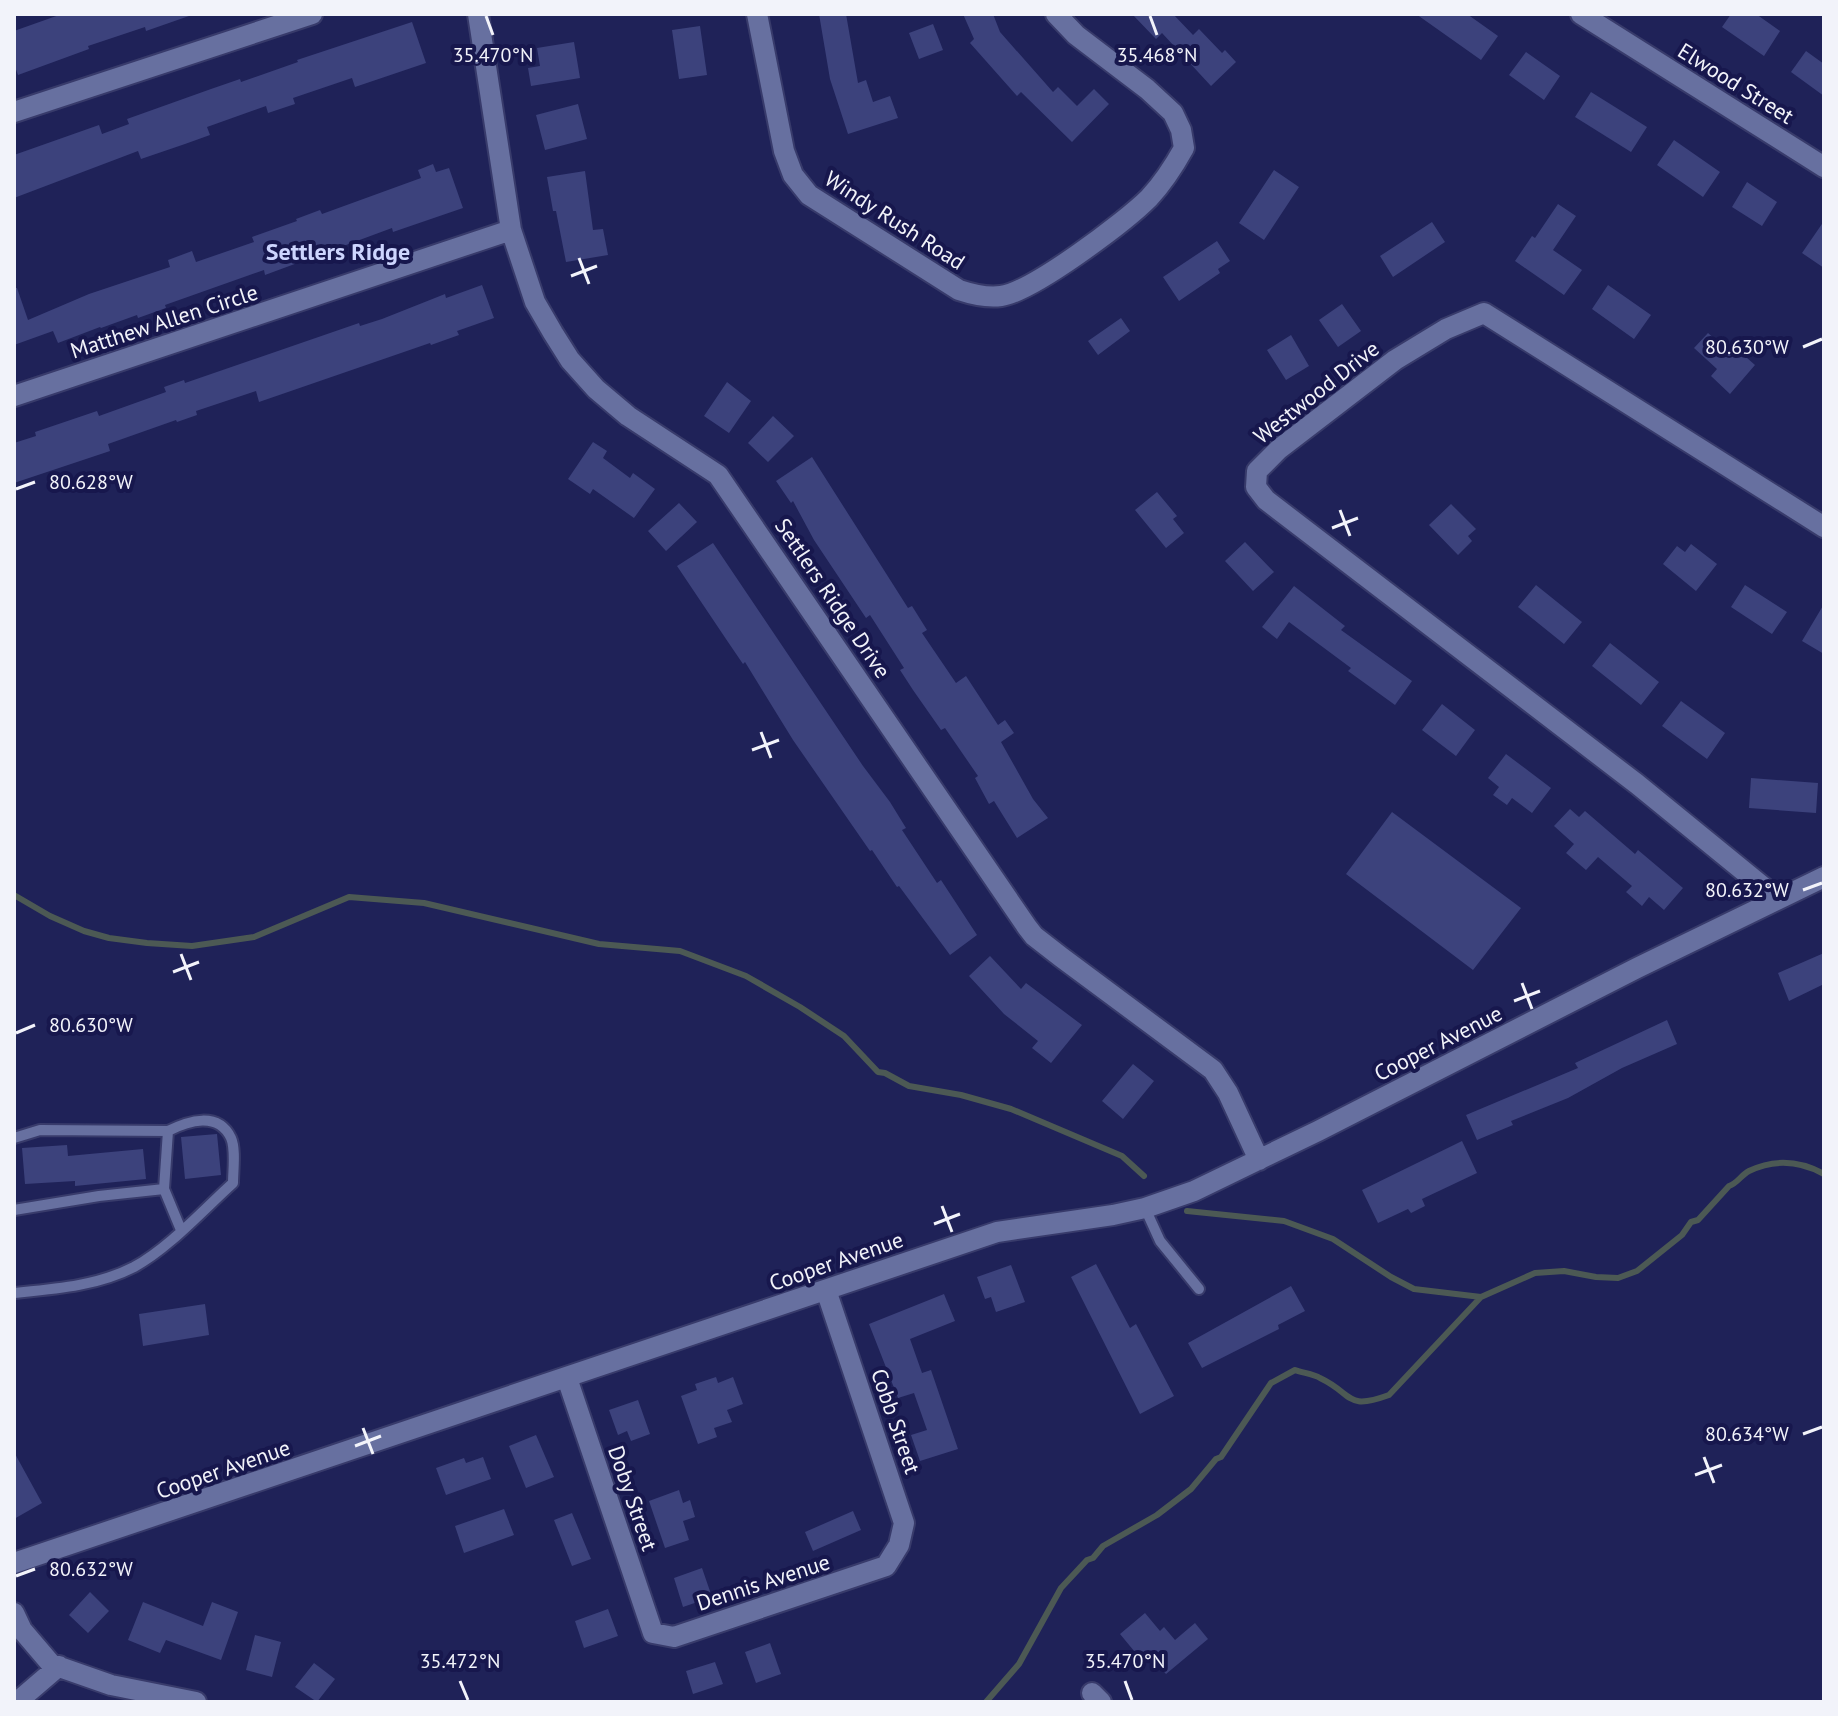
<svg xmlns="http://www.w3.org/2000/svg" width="1838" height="1716" font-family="'PT Sans',sans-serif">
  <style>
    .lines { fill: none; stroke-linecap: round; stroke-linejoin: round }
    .stream { stroke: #4c5954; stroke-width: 6 }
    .building { fill: #3c427c }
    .lane-casing { stroke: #383b6b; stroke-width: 14 }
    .street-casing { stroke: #383b6b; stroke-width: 24 }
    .lane { stroke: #6770a0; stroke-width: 10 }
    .street { stroke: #6770a0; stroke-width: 20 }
    .ticks { fill: none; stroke: #f2f3fa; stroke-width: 3 }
    .labels { text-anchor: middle; stroke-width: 8; stroke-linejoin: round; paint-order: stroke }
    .street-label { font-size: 22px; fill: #f2f3fa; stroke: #17174d }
    .neighbourhood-label { font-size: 24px; font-weight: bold; fill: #cdd5fe; stroke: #17174d }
    .ticks-label { font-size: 20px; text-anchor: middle; fill: #f2f3fa; stroke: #17174d; stroke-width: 8; stroke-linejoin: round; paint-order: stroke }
  </style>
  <rect width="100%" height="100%" fill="#1f2258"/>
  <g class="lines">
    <path class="stream" d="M14 895 50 916 84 931 109 938 147 943 192 946 254 937 349 897 424 903 599 944 680 951 746 976 800 1007 844 1036 878 1072 885 1073 909 1086 961 1095 1011 1109 1122 1156 1144 1176
      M1187 1211 1284 1221 1333 1239 1391 1277 1414 1289 1481 1297
      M986 1702 1019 1664 1061 1588 1087 1560 1093 1558 1103 1546 1157 1515 1191 1489 1216 1459 1221 1457 1271 1383 1295 1370C1303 1373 1313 1374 1320 1378 1354 1394 1345 1411 1389 1395L1481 1297 1535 1273 1564 1271 1596 1277 1618 1278 1637 1271 1682 1235 1691 1222 1698 1220 1729 1186C1738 1183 1741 1175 1749 1171 1774 1159 1800 1161 1824 1174"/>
  </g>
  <path class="building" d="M62 14H188L189 16 146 31 145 27 88 46 89 49 18 75 14 64V31Z
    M819 14H846L858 83 866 80 873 102 890 96 898 118 848 134 830 79Z
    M963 14H993L1000 32 1053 92 1058 87 1077 106 1094 89 1109 104 1072 142 1021 92 1017 96 970 43 974 39Z
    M1132 14H1173L1193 35 1199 29 1222 53 1225 50 1236 62 1211 86 1162 33 1156 39Z
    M1416 14H1467L1498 36 1481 60Z
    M1731 14H1756L1780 31 1764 56 1722 27Z
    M412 22 426 63 355 87 352 78 293 98 295 104 268 113 266 106 207 127 210 135 185 144 141 159 138 151 14 198V155L99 125 102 134 129 124 127 119 211 89 240 79 241 82 298 62 297 60Z
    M933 24 943 50 919 59 909 33Z
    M700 26 707 75 679 79 672 30Z
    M574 42 580 78 531 86 528 68 540 66 537 48Z
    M1806 51 1824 64V96L1791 72Z
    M1526 52 1560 76 1544 100 1509 75Z
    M1591 92 1647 127 1631 152 1575 117Z
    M578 104 587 139 545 150 536 115Z
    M1674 140 1720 172 1703 197 1657 165Z
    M433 164 436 172 449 168 463 208 393 232 392 228 265 275 264 270 165 305 166 308 138 318 137 315 101 328 100 327 58 343 53 331 14 345V288H17L28 320 89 294 170 267 168 260 192 251 196 262 254 242 252 237 297 221 296 219 320 210 322 214 421 178 418 170Z
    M1274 170 1299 187 1264 240 1239 223Z
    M585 171 593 230 603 229 608 255 566 262 556 211H553L547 177Z
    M1747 182 1777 202 1762 226 1732 207Z
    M1558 204 1576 216 1553 250 1582 270 1564 295 1515 261 1532 236 1535 238Z
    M1824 221V268L1802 253Z
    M1432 222 1445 242 1393 277 1380 256Z
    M1217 241 1230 261 1218 269 1220 273 1179 301 1163 277Z
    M482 285 494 318 457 331 459 335 431 345 430 343 259 402 256 391 196 411 197 415 177 422 176 420 108 444 110 451 14 483V443L36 436 35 432 97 411 99 416 166 392 164 387 184 380 185 383 359 323 360 326 382 319 445 294 446 298Z
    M1608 285 1651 315 1634 339 1592 309Z
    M1342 304 1361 331 1338 347 1319 320Z
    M1121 318 1130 331 1098 355 1088 341Z
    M1708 333 1717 341 1722 336 1755 365 1730 394 1711 376 1717 369 1694 348Z
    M1291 335 1309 366 1286 380 1267 350Z
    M727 382 751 401 729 433 704 416Z
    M773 416 794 436 768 462 748 443Z
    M593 442 607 451 603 458 630 478 633 473 655 489 634 518 593 489 590 494 568 479Z
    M812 457 908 608 912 606 927 630 922 633 956 683 966 676 998 725 1005 720 1014 733 1001 742 1033 799 1048 818 1017 838 994 801 989 804 975 778 978 776 945 728 941 730 913 690 900 670 904 668 870 615 866 618 814 540 793 501 791 503 776 481Z
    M1157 492 1177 516 1173 519 1184 533 1166 548 1135 510Z
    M679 503 697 522 666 551 648 531Z
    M1451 504 1476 529 1468 536 1472 541 1458 555 1429 525Z
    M1245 542 1274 572 1253 591 1225 561Z
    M713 543 863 766 890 802 906 828 902 830 937 883 941 880 977 935 950 955 899 886 897 887 872 850 870 851 793 740 745 662 743 664 728 642 677 566Z
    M1691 544 1717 564 1696 591 1663 564 1677 546 1685 552Z
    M1536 585 1582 622 1564 644 1518 607Z
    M1745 585 1787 612 1772 634 1731 607Z
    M1294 586 1345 626 1341 630 1412 681 1395 705 1348 671 1351 668 1289 622 1277 639 1262 627Z
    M1824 604V654L1802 641Z
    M1610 643 1659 682 1641 705 1592 666Z
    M1681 701 1725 733 1707 759 1662 726Z
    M1442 704 1475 730 1456 756 1422 730Z
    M1506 754 1551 788 1532 813 1512 798 1507 805 1493 795 1499 787 1488 778Z
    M1751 778 1818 783 1816 813 1749 808Z
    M1570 809 1579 817 1585 811 1635 854 1638 850 1683 888 1664 910 1649 897 1642 906 1626 892 1632 886 1598 857 1586 870 1566 853 1574 844 1554 826Z
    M1392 812 1521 908 1473 970 1346 874Z
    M1824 953V984L1789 1001 1778 973Z
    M990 956 1021 989 1026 983 1082 1025 1051 1063 1032 1048 1038 1041 1004 1014 969 976Z
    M1667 1020 1677 1044 1622 1068 1568 1098 1511 1121 1513 1125 1477 1140 1466 1115 1578 1068 1575 1063Z
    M1133 1064 1154 1081 1123 1119 1102 1101Z
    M217 1134 221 1175 185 1179 181 1137Z
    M1462 1141 1477 1173 1422 1199 1425 1206 1411 1213 1408 1209 1378 1223 1362 1190Z
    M67 1145 68 1156 143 1149 146 1179 75 1186V1181L25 1184 22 1148Z
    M1096 1264 1130 1328 1136 1324 1174 1396 1140 1414 1071 1277Z
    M1011 1265 1025 1302 996 1312 991 1297 985 1299 977 1277Z
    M1291 1286 1305 1311 1278 1325 1279 1329 1202 1368 1188 1343Z
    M944 1294 955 1321 910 1339 922 1373 931 1370 958 1449 920 1461 911 1435 927 1430 914 1393 898 1398 869 1324Z
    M205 1304 209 1335 143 1346 139 1314Z
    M716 1377 718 1383 733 1377 743 1404 727 1410 732 1422 714 1428 717 1437 698 1444 681 1396 697 1390 695 1384Z
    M638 1400 650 1434 631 1441 627 1431 618 1435 609 1410Z
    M536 1435 554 1477 526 1488 509 1446Z
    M14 1452 42 1503 14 1519Z
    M483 1457 491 1479 446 1495 436 1468 464 1458 466 1463Z
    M679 1490 683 1503 690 1500 695 1517 683 1521 689 1540 665 1548 649 1501Z
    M504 1509 514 1535 464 1553 455 1526Z
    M853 1511 861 1530 813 1551 805 1532Z
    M572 1513 591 1559 572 1566 554 1520Z
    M702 1568 712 1597 683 1607 674 1578Z
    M90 1592 109 1611 88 1633 69 1615Z
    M143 1602 203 1626 212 1602 238 1612 221 1660 166 1640 160 1653 128 1640Z
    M608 1609 618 1636 584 1648 575 1621Z
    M1145 1613 1160 1631 1164 1627 1175 1640 1195 1623 1208 1639 1166 1674 1146 1651 1139 1657 1120 1634Z
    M255 1635 281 1642 272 1677 246 1670Z
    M770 1643 781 1674 756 1683 745 1652Z
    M715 1662 723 1684 693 1694 686 1671Z
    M314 1663 335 1679 317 1702 295 1687Z"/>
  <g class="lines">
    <defs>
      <path id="lane" d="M14 1138 40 1130 168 1131
        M1145 1208 1160 1241 1199 1289
        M14 1210 99 1196 164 1189
        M14 1293C55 1289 97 1286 134 1267 169 1248 203 1210 233 1183 233 1171 236 1149 231 1138 218 1111 188 1121 168 1131L164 1189 181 1230"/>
      <path id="street" d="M478 14 511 230 535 302 553 333 570 360 596 389 628 416 718 475 1027 927 1034 936 1061 957 1213 1070 1228 1093 1259 1160
        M757 14 784 151 793 175 809 195 959 290C971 294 987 298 1001 296 1032 292 1125 222 1149 198 1163 183 1174 166 1184 148L1181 130 1173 113 1147 89 1076 35 1056 14
        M1581 14 1824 167
        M14 112 312 14
        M14 396 511 230
        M1778 899 1637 784 1266 500 1256 487 1257 471 1279 449 1395 360 1446 329 1484 313 1824 527
        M567 1378 653 1633 674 1637 886 1566 899 1545 904 1523 826 1290
        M14 1563 997 1232 1113 1215 1145 1208 1194 1191 1318 1131 1637 968 1824 877
        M14 1613 22 1630 51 1664 111 1685 196 1702
        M1092 1693 1101 1702
        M17 1702 59 1666"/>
    </defs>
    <use href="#lane" class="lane-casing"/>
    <use href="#street" class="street-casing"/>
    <use href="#lane" class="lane"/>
    <use href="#street" class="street"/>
  </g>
  <path class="ticks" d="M486 16 493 35M1150 16 1157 35M579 258 589 284M571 276 597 266M1803 347 1822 339M16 489 35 482M1340 510 1350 536M1332 528 1358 518M761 732 771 758M752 750 779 740M1803 890 1822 883M181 954 191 980M173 972 199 962M1522 983 1532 1009M1514 1001 1540 991M16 1033 35 1025M942 1206 952 1232M934 1224 960 1214M363 1428 373 1454M1803 1434 1822 1427M355 1446 381 1436M1704 1457 1714 1483M1695 1475 1722 1465M16 1576 35 1569M460 1681 468 1700M1125 1681 1132 1700"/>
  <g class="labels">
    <g class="street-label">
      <text transform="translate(1736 83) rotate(32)" y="8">Elwood Street</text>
      <text transform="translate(895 220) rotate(33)" y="8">Windy Rush Road</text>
      <text transform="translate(164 321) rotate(-18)" y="8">Matthew Allen Circle</text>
      <text transform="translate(1316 392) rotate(-38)" y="8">Westwood Drive</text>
      <text transform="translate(833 598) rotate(56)" y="8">Settlers Ridge Drive</text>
      <text transform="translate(1438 1043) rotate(-27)" y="8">Cooper Avenue</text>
      <text transform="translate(836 1261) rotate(-19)" y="8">Cooper Avenue</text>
      <text transform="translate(896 1421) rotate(71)" y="8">Cobb Street</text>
      <text transform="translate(223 1469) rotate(-19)" y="8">Cooper Avenue</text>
      <text transform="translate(633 1498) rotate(71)" y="8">Doby Street</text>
      <text transform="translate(763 1582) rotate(-18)" y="8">Dennis Avenue</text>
    </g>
    <g class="neighbourhood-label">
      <text x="338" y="260">Settlers Ridge</text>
    </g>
  </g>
  <g class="ticks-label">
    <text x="493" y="62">35.470°N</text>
    <text x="1157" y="62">35.468°N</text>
    <text x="1747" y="354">80.630°W</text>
    <text x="91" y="489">80.628°W</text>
    <text x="1747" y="897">80.632°W</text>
    <text x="91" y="1032">80.630°W</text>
    <text x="1747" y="1441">80.634°W</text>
    <text x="91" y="1576">80.632°W</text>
    <text x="460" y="1668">35.472°N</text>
    <text x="1125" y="1668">35.470°N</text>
  </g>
  <rect width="1838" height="1716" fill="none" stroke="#f2f3fa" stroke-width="32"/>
</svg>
